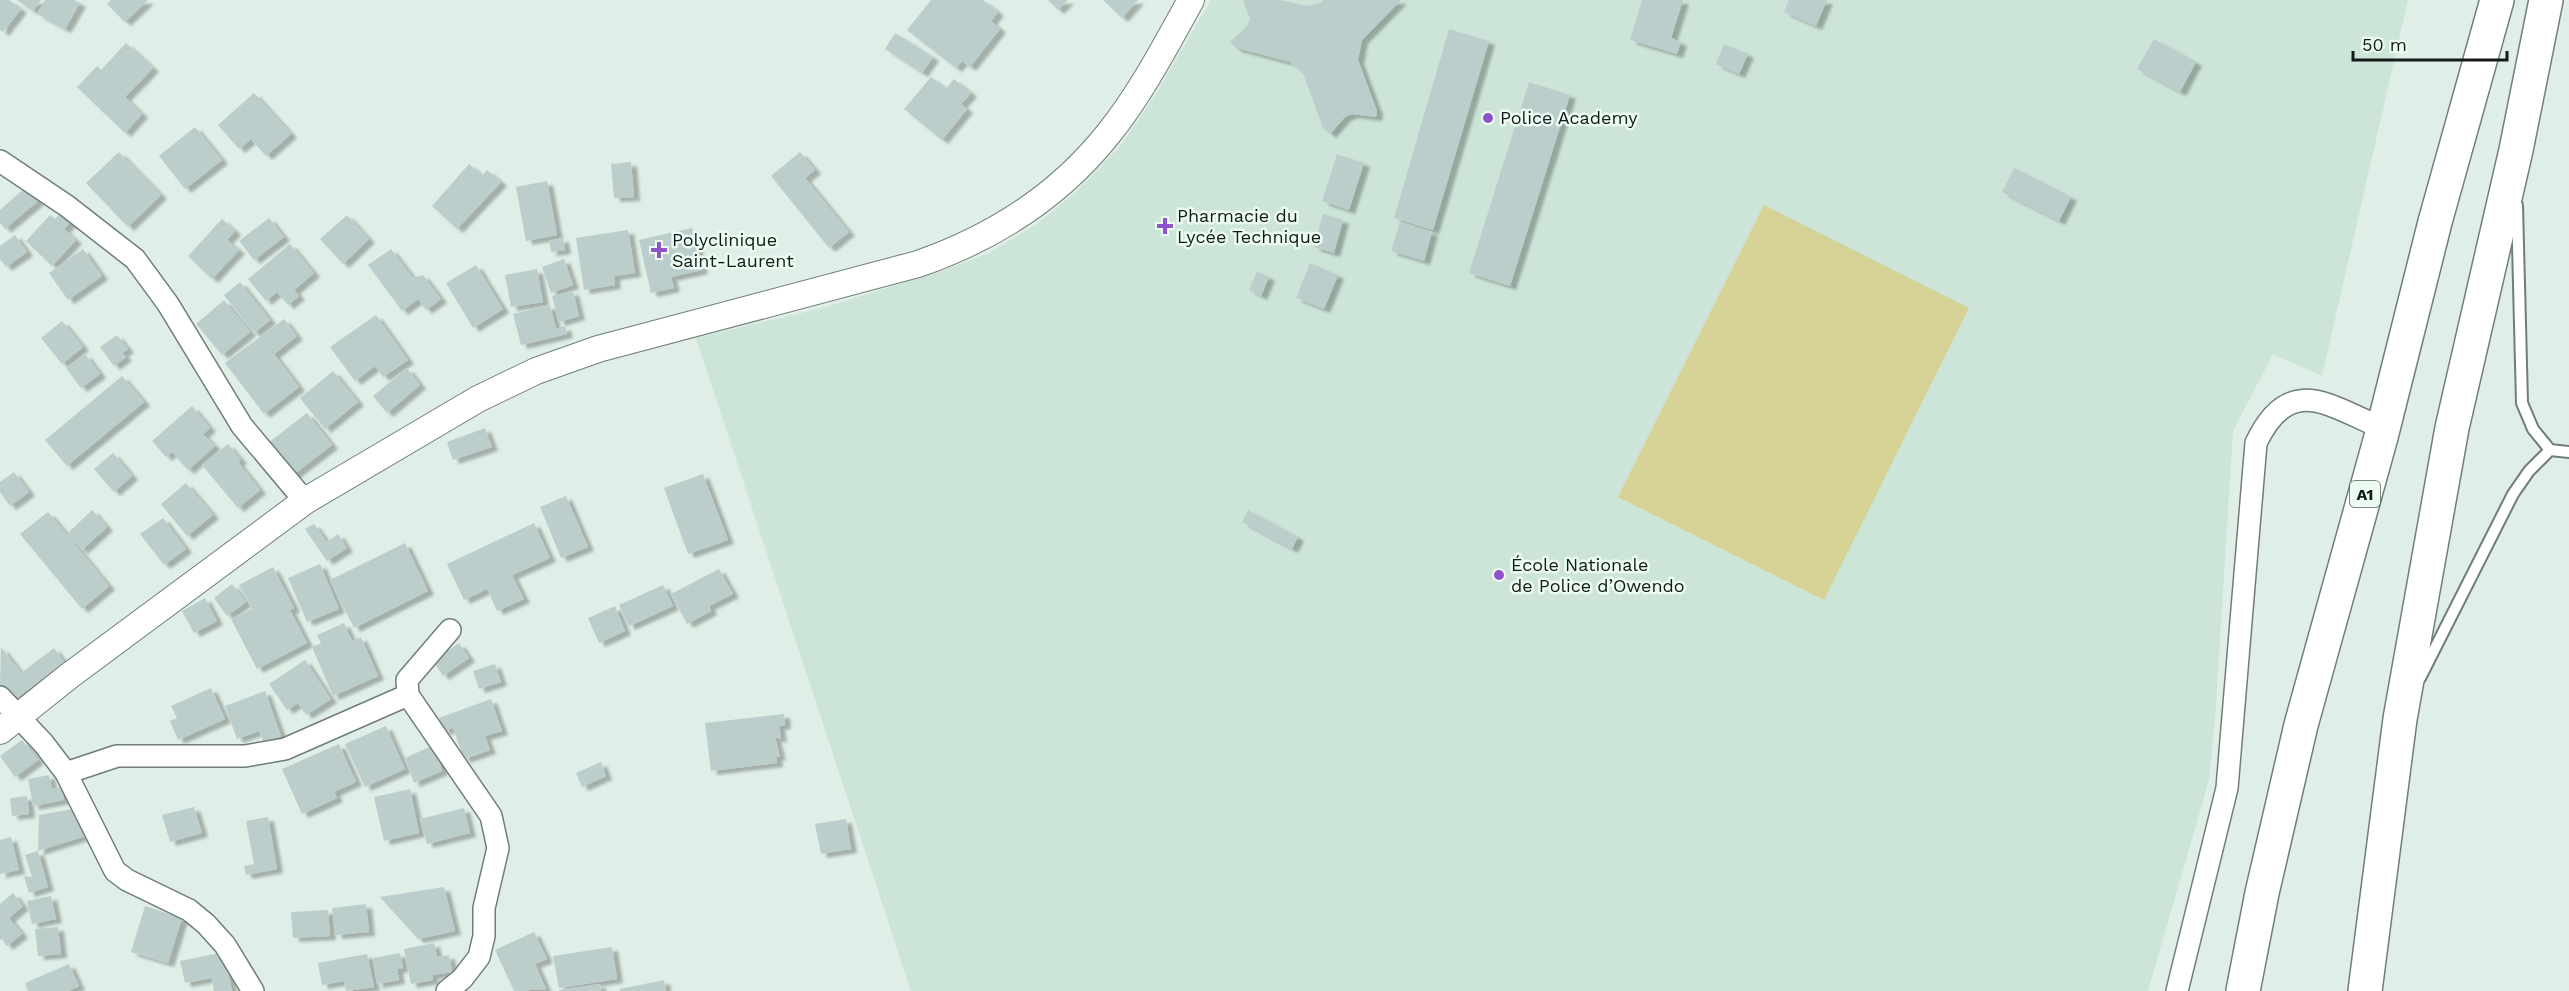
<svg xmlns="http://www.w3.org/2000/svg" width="2569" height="991" font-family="'Work Sans',sans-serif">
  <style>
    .built { fill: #cde5d8 }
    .green { fill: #d6d195 }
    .building { fill: #bbcecc; filter: url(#shadow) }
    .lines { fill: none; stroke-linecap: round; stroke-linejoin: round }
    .service-casing { stroke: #707e76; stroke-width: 14 }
    .minor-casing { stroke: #707e76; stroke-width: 24 }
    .tertiary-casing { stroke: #707e76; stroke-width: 28 }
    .trunk-casing { stroke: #707e76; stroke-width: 36 }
    .service { stroke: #fff; stroke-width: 10 }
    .minor { stroke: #fff; stroke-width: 21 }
    .tertiary { stroke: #fff; stroke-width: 26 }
    .trunk { stroke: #fff; stroke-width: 33 }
    .poi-dot { fill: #8f54cb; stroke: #ecfcf3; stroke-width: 2 }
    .labels { text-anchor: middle; stroke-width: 5; stroke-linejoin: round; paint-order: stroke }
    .shield { fill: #ecfcf3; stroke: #555e59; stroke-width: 1.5 }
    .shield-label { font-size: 16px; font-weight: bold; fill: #141a17 }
    .poi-label { font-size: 18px; fill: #141a17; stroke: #ecfcf3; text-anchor: start }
  </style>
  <defs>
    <filter id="shadow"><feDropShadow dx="6" dy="4" stdDeviation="1.5" flood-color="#0004"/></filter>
  </defs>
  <rect width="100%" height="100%" fill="#dfeee6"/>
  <path class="built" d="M1211 0H2408L2322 376 2273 354 2233 431 2215 719 2209 780 2148 991H911L696 338 822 308 942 271 989 253 1038 223 1075 193 1122 144 1155 95Z"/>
  <path class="green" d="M1764 205 1969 308 1824 600 1618 497Z"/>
  <path class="building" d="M0 0H9L21 9 3 32 0 30Z
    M17 0H41L33 11Z
    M45 0H74L80 3 65 29 37 14Z
    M111 0H148L125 22 107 4Z
    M931 0H983L998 12 991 21 1000 29 970 67 962 61 956 68 907 30Z
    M1048 0H1068L1058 10Z
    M1103 0H1138L1122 18Z
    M1243 0H1280L1307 6 1320 3 1324 0H1401L1362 40 1358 60 1377 111 1376 117 1352 114 1345 117 1330 134 1323 128 1303 73 1290 62 1236 48 1230 42 1247 26 1250 19Z
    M1642 0H1683L1671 38 1681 42 1677 54 1630 40Z
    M1789 0H1827L1816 26 1784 12Z
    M1449 29 1489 41 1433 230 1394 218Z
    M895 33 933 57 922 73 885 49Z
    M2154 39 2196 62 2180 92 2137 69Z
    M126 43 153 68 125 97 142 114 125 133 77 87 97 66 101 70Z
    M1724 44 1748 54 1739 74 1716 64Z
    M931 77 946 89 954 79 971 93 961 104 967 109 942 140 904 109Z
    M1529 82 1570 95 1510 286 1469 273Z
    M254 93 291 134 266 156 251 139 239 149 218 125Z
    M195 127 222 160 185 189 159 156Z
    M119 152 161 195 128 227 86 183Z
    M800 152 815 170 805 178 849 232 829 248 771 176Z
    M1337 154 1364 163 1349 210 1322 201Z
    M631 162 634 197 614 198 611 164Z
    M469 164 482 176 487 170 501 182 457 229 432 206Z
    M2014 168 2071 197 2059 221 2002 192Z
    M547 181 557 235 526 241 516 187Z
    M26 187 38 201 5 229 0 223V210Z
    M61 213 71 222 64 229 76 240 52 266 26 241 50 215 55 219Z
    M1323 214 1343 220 1334 253 1314 247Z
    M347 215 369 239 343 264 320 239Z
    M269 218 284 237 254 260 239 241Z
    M222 219 235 231 227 240 239 250 212 279 188 256Z
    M1400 222 1432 232 1424 261 1391 251Z
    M692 228 702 270 671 277 674 288 651 293 639 240Z
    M628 230 635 273 614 276 615 285 584 290 576 238Z
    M15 235 27 252 6 267 0 259V246Z
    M563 238 565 250 551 252 549 241Z
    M290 244 314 273 294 290 299 296 288 305 277 292 266 301 248 279Z
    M83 249 102 276 68 300 49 273Z
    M391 249 413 278 423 275 441 299 426 310 418 299 402 311 368 265Z
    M564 259 573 285 551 293 542 267Z
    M1310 263 1338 275 1324 309 1296 298Z
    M476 265 503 309 473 328 446 283Z
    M537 269 543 302 511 307 505 275Z
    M1257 271 1269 277 1261 296 1249 290Z
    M240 282 270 320 254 333 224 295Z
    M573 291 579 316 559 322 552 296Z
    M224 300 250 332 222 355 196 324Z
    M550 305 556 329 565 326 567 334 521 345 513 314Z
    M376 315 408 360 383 377 375 366 355 381 330 347Z
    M284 319 297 336 274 354 299 387 264 414 225 363Z
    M62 321 83 347 62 364 41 338Z
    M117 335 128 349 122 353 126 357 114 366 100 347Z
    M85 354 100 374 81 388 66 368Z
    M407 368 420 385 387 413 373 396Z
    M333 371 358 402 325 429 300 398Z
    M122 376 144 402 67 466 45 440Z
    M192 406 210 428 203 434 215 446 188 470 172 452 166 457 152 441Z
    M307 413 332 445 293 475 268 443Z
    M485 428 492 447 453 460 447 442Z
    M228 444 241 460 238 462 260 490 238 508 202 465Z
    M113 453 132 476 114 492 94 469Z
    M14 472 29 492 10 506 0 492V482Z
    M703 474 728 540 688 554 664 488Z
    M186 483 213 515 187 536 161 504Z
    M566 496 588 547 561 558 540 507Z
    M92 510 107 527 82 550 67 534Z
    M1248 510 1298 537 1292 549 1242 522Z
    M48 512 109 586 82 609 20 534Z
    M163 518 186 549 164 565 140 534Z
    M534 523 550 558 512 575 524 599 497 611 487 589 464 600 447 564Z
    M314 524 327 542 338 534 347 548 327 561 305 529Z
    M405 543 428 591 354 628 330 580Z
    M320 564 339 609 307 622 288 578Z
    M273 567 294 608 290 610 307 643 257 669 231 619 252 609 239 585Z
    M719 569 733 594 709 606 711 611 687 624 671 594Z
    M232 584 246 602 227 616 214 598Z
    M663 585 673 606 629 626 619 605Z
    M205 598 217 621 194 633 182 611Z
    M615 606 625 631 599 643 588 618Z
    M344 623 352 641 361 637 378 676 333 696 312 647 321 643 317 635Z
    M459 643 469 658 443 676 433 661Z
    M1 647 21 673 54 648 64 662 13 701 0 685Z
    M305 660 331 699 306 715 298 703 287 710 269 684Z
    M495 664 501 682 479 689 473 671Z
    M211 688 225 719 178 740 170 721 177 718 171 706Z
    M265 691 281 736 264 743 259 731 237 739 225 706Z
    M491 699 502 731 485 736 490 750 464 759 453 728 444 731 439 718Z
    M784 714 785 725 779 726 781 739 775 737 780 757 776 756 777 763 711 771 705 723Z
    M386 726 405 769 365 787 345 744Z
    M22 740 38 760 15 777 0 756Z
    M339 744 356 782 334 792 337 798 302 814 282 769Z
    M434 745 442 771 414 783 405 758Z
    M601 762 606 776 582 787 576 773Z
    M49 775 52 789 62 787 64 800 33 806 28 779Z
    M410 789 419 833 384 841 374 797Z
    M27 796 29 814 12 816 10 798Z
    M194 807 202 833 170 842 162 815Z
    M464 808 470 833 427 844 420 819Z
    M73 809 85 836 38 851 39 815Z
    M268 817 277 869 246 875 244 866 254 864 246 821Z
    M846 819 851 849 821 854 815 824Z
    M11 837 19 870 0 874V840Z
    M38 851 48 887 29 893 24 876 32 877 25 855Z
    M444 887 455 931 418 939 380 897Z
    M13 893 23 906 9 918 22 934 7 946 2 939 0 940V904Z
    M51 896 56 919 32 924 27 901Z
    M366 904 369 932 336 935 332 908Z
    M145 906 182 918 168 963 131 952Z
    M328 910 330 936 293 938 291 912Z
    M58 927 61 954 38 956 35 929Z
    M534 932 547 959 535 964 546 989 514 991 495 950Z
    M434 943 437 957 449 955 452 972 432 975 433 980 411 984 404 949Z
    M612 947 617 979 559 988 553 956Z
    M224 952 232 991H214L212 978 185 983 180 961Z
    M400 953 403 968 397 969 399 980 377 984 373 958Z
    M367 954 374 987 346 991 344 981 322 985 318 963Z
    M69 964 79 986 69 991H28L25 983Z
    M664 980 666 991H620V989Z
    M600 984 601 991H559V990Z"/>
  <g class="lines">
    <defs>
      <path id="service" d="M2517 205 2522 403 2533 429 2550 450 2569 452
        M2420 678 2513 494 2529 471 2550 450"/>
      <path id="minor" d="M0 161 67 206 135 259 168 304 242 426 305 501
        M0 697 44 744 66 773 115 871 127 880 189 910 206 924 225 945 253 991
        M66 773 117 756H245L285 749 408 695
        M447 991 462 979 479 957 484 936V908L498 848 491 816 408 695 407 680 450 630
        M2177 991 2227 788 2256 443C2289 373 2328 405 2382 428"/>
      <path id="tertiary" d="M0 731 69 676 305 501 478 399 536 371 598 349 918 264C993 238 1060 195 1109 133 1141 93 1166 45 1191 0"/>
      <path id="trunk" d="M2243 991 2262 893 2301 725 2381 437 2435 222 2497 0
        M2365 991 2400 719 2452 428 2516 150 2546 0"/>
    </defs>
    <use href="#service" class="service-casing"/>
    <use href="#minor" class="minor-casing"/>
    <use href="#tertiary" class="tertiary-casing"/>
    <use href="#trunk" class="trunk-casing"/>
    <use href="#service" class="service"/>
    <use href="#minor" class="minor"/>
    <use href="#tertiary" class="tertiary"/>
    <use href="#trunk" class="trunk"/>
  </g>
  <g class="poi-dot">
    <circle cx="1488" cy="118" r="6"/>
    <path d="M1162 217h6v6h6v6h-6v6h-6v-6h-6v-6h6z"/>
    <path d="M656 241h6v6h6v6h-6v6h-6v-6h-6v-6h6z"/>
    <circle cx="1499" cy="575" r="6"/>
  </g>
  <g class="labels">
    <rect class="shield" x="2350" y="481" width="30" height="26" rx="4.5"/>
    <g class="shield-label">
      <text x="2365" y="500">A1</text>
    </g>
    <g class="poi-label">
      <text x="1500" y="124">Police Academy</text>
      <text x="1177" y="222">Pharmacie du<tspan x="1177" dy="21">Lycée Technique</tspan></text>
      <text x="672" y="246">Polyclinique<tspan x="672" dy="21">Saint-Laurent</tspan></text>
      <text x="1511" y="571">École Nationale<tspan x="1511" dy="21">de Police d’Owendo</tspan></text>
    </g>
  </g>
  <path d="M2353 51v9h154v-9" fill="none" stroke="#141a17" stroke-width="3"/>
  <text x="2362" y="51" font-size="18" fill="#141a17" stroke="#ecfcf3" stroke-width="4.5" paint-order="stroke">50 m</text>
</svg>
